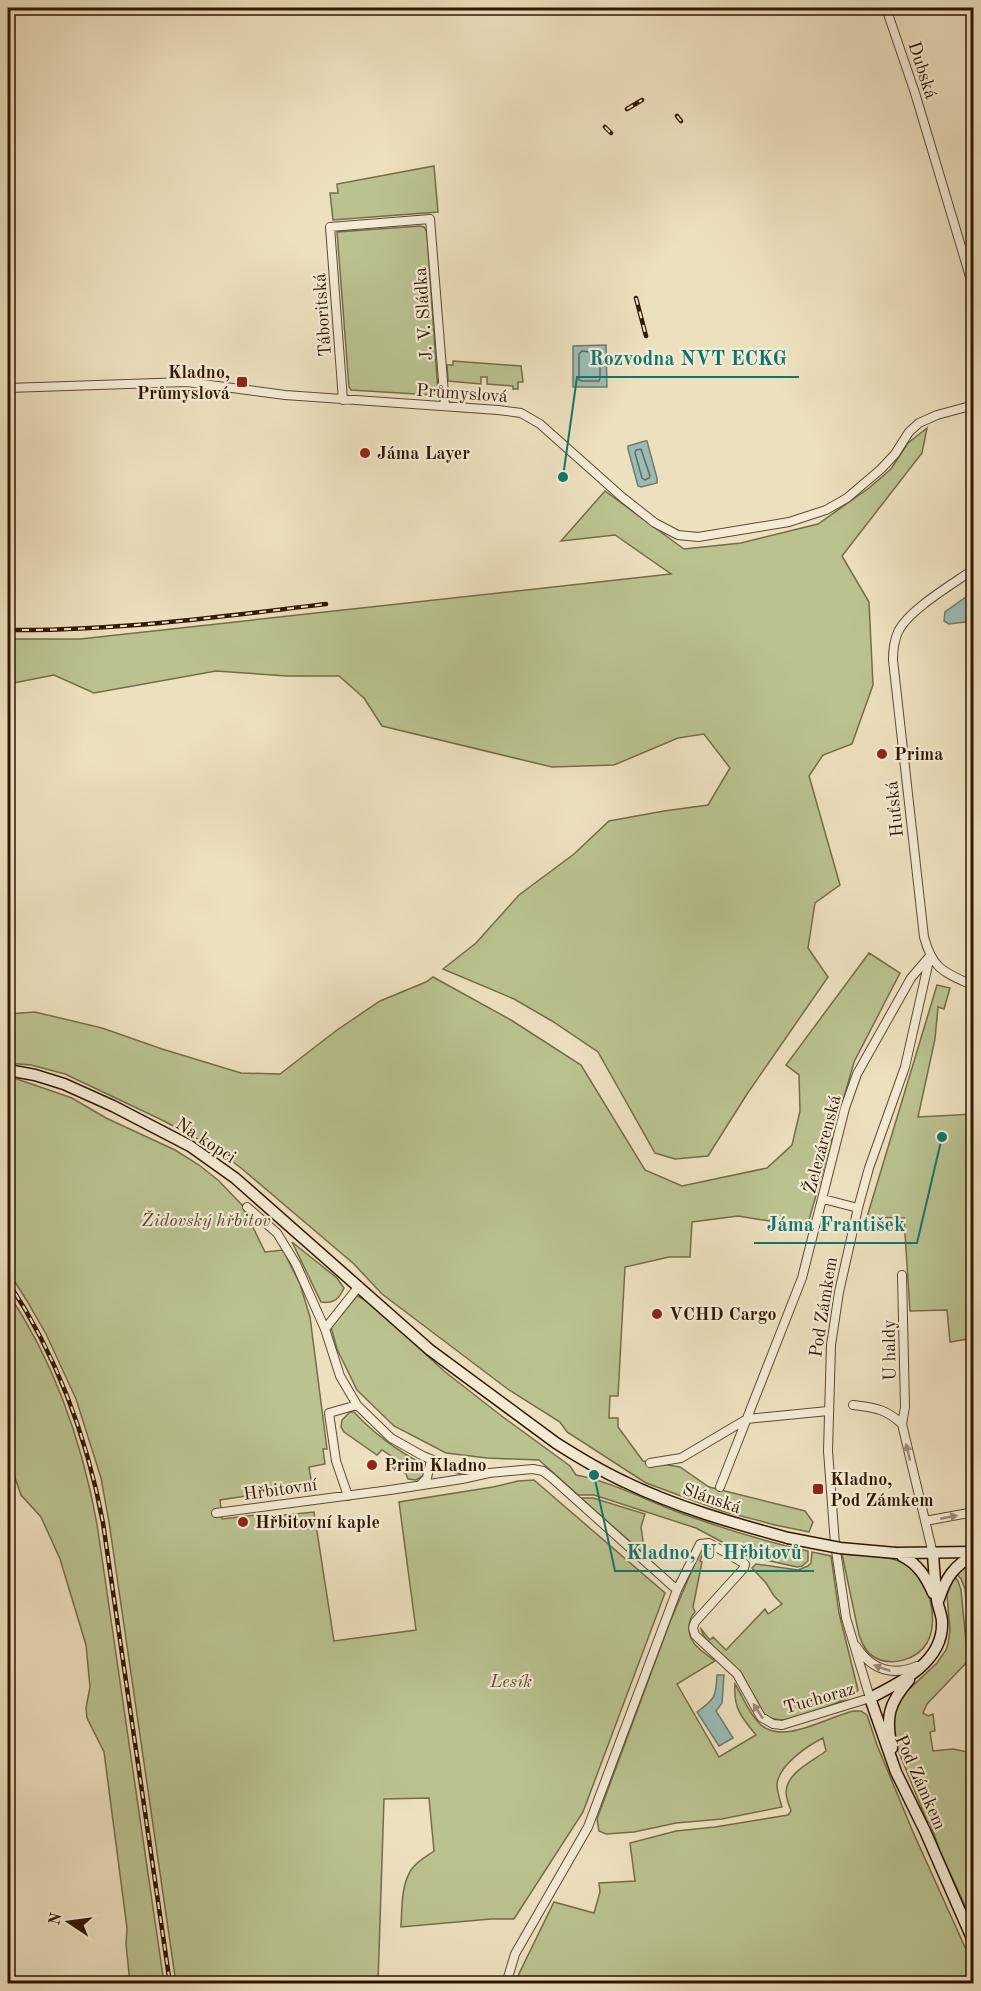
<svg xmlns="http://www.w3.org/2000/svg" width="981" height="1991" font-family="'Old Standard TT',serif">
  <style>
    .green { fill: #bac290; stroke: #766c48; stroke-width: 1.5 }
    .water { fill: #9abcb7; stroke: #707a6e; stroke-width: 1.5 }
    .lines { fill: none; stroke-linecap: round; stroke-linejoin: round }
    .shore { stroke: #66695c; stroke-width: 1.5 }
    .street-casing { stroke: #614830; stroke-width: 10 }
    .secondary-casing { stroke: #321600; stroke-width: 13 }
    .street { stroke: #f3ebd5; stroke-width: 8 }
    .secondary { stroke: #f3ebd5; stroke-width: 10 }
    .rail-casing { stroke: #321600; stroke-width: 4.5 }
    .rail { stroke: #f3ebd5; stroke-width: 2; stroke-dasharray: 7; stroke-linecap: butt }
    .secondary-bridge-casing { stroke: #321600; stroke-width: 13; stroke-linecap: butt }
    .secondary-bridge { stroke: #f3ebd5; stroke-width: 10 }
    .oneway { fill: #9c8b75 }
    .poi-dot { fill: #8f2418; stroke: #f3ebd5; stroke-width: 2 }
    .labels { text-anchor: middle; stroke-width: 4.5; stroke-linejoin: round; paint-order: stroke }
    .street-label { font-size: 18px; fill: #321600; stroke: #f3ebd5 }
    .poi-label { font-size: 18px; font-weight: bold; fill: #321600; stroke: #f3ebd5; text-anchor: start }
    .park-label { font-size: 18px; font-style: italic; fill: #5b4a2b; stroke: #f3ebd5 }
    .leader { fill: none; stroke: #0f766e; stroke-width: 2 }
    .callout-dot { fill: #0f766e; stroke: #f3ebd5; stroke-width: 2 }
    .callout-label { font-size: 20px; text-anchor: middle; font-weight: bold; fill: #0f766e; stroke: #f3ebd5; stroke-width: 4.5; stroke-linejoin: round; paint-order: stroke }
  </style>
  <rect width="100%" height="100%" fill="#ede0be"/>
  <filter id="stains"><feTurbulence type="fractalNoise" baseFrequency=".00333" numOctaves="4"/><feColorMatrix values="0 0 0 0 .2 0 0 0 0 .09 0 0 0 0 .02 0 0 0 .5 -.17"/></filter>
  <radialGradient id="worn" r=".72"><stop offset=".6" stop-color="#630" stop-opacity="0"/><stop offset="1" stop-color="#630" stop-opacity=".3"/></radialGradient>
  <path class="green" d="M434 166 438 212 333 220 330 193H338L337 184Z
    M420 226 424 227 427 232 438 392 432 395 351 390 349 387 337 232Z
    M453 361 521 366 523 382H518V389H513V386L487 384V377H481V384L448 381 447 365H453Z
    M927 428 922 453 842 556 869 602 873 685 852 744 823 755 809 776 840 885 815 903 808 948 828 977 747 1094 708 1156 675 1159 655 1153 598 1052 552 1021 514 999 443 969 476 943 519 895 574 854 609 821 664 811 708 805 730 768 704 734 678 738 614 765 552 767 382 726 364 698 339 676H287L216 671 94 693 54 675 8 684V639H80L671 574 615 535 561 541 605 491 684 549 741 543 818 524 869 488 891 469 908 443Z
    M869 953 900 973 854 1062 807 1227 738 1216 692 1222 690 1257H669L625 1267 618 1396H610L609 1418H618V1427L643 1461 680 1467 709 1487 805 1511 813 1522 809 1532 775 1525 722 1511 646 1483 567 1432 560 1422 509 1390 382 1294 354 1264 241 1168 213 1147 162 1120 65 1074 31 1065 8 1063V1014L35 1012 102 1028 162 1049 241 1073 280 1074 337 1030 380 1001 426 982 433 977 511 1020 581 1065 645 1170 682 1186 767 1168 792 1145 800 1111 799 1075 786 1065Z
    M937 985 950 988 944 1009 938 1007 935 1039 918 1117 974 1114 973 1338 950 1342 947 1310 910 1311 904 1218 867 1217Z
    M8 1078 17 1079 72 1098 106 1118 175 1150 199 1165 219 1181 242 1205 265 1252 283 1250 300 1284 310 1317 327 1449H323L325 1464 309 1467 312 1486 220 1500 222 1519 264 1514V1517L269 1514 274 1516 314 1512 334 1641 416 1630 399 1502 493 1487 518 1481 534 1480 665 1593 583 1812 514 1919H491L401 1927C402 1908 401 1886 411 1870 416 1862 427 1856 434 1851L429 1798 384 1799 378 1983H176L109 1522 101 1478 76 1399 46 1334 27 1301 8 1271Z
    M292 1242 337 1278 344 1288C339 1299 334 1304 321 1302Z
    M8 1293C55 1363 82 1442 97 1524L164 1983H130L126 1944 127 1928 104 1752 87 1718 86 1708 90 1687 86 1645 60 1559 41 1517 21 1495 14 1475 8 1438Z
    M357 1296 368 1301 444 1371 499 1414 570 1466 576 1475C612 1482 641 1498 675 1511 718 1527 763 1541 808 1551V1561L802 1566 797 1567 748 1556 696 1528 594 1495H578L539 1460 487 1458 446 1453 394 1426 357 1390 337 1349 331 1327Z
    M350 1412H354C374 1434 398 1451 424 1465L427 1467 423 1476 416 1480 408 1479 406 1474 397 1467 394 1470 390 1465 394 1458 382 1450 377 1455 344 1432 341 1427 342 1420Z
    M581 1498H593L645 1514 641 1527 645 1555Z
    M705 1548 700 1561 702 1562 693 1607 695 1612C690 1617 689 1622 689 1629 690 1646 703 1651 715 1661L677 1684 719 1757 756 1735C742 1718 733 1708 735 1684 743 1697 749 1714 760 1724 783 1746 828 1716 854 1711H861L867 1715 877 1745 913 1832 973 1965V1983L514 1984 554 1902 594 1913 600 1892 599 1883 635 1881 630 1843 676 1831 715 1827 788 1815 791 1811C789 1805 786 1798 786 1792 787 1772 813 1761 826 1751L823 1738C807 1746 779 1765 777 1784 777 1792 780 1800 782 1807L722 1819 676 1823 634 1832 606 1834 599 1831 597 1819 670 1622 700 1551Z
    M812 1552 831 1556 839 1613 858 1690C852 1700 794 1720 781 1720 777 1720 772 1719 768 1717 752 1709 729 1667 717 1651 712 1644 702 1638 701 1629L710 1640 713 1637 726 1650 765 1609 768 1614 782 1604 774 1596 766 1583 752 1568 756 1564 798 1570 808 1566 811 1563Z
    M842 1554C864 1556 892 1554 910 1567 930 1581 939 1621 927 1643 917 1660 891 1667 874 1657 866 1653 862 1643 859 1635Z
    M973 1563V1598L972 1599 974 1606 973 1680 965 1589 961 1579 956 1573Z
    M954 1575 958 1581 961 1590 968 1661 927 1704 923 1713 928 1716 933 1714 935 1731 930 1732 933 1751 953 1749 973 1753V1923L940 1851 930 1823 927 1821 896 1745 892 1716 905 1693 937 1663 946 1650 948 1644 950 1630 947 1595Z"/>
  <path class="water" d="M606 345 607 387H573V346Z
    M645 441H647L657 478V483L641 487 638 486 628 449V446Z
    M973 592V621L949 624 944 621 945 612Z
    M717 1675H724L722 1703 716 1711 733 1738 719 1746 697 1712C715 1699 716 1697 717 1675Z"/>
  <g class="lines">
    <path class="shore" d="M582 351 600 353V378L599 381H582L579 380V354Z
      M641 449 650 476 649 478 645 480 642 478 635 453 636 450Z"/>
    <defs>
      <path id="street" d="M886 8 915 93 974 290
        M8 388 187 382 285 395 498 410 521 413 540 424 622 497 655 523 678 535 698 537 789 522 826 510 847 498 881 469 895 454 909 432 919 423 937 415 974 405
        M343 400 330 227 430 219 445 406
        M974 569C953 584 908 610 898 632 894 641 893 650 893 660L924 937C933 970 944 972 974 986
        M823 1199 858 1208
        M247 1207 277 1233 296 1264 325 1329 340 1376 357 1405 391 1438 423 1456 450 1467 481 1473
        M325 1329 359 1286
        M853 1405C874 1408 885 1408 902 1424L933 1554
        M902 1424 905 1407 902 1275
        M650 1463 681 1458 747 1419 828 1411
        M420 1485 427 1478 431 1460
        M720 1487 802 1278 845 1108 857 1074 911 978 929 957
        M348 1496 336 1461 329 1413 357 1405
        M216 1513 390 1490 462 1479 489 1473 533 1469 543 1471 552 1478 677 1590
        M925 1521 974 1512
        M856 1646C871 1669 891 1677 917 1666
        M506 1984 515 1954 588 1827 677 1590 700 1544 709 1543 745 1564 744 1568 695 1622 693 1628 695 1635 737 1674 761 1717 773 1724 782 1725 870 1698 846 1618 835 1544 828 1451 831 1345 839 1292 858 1208 869 1168 905 1067 930 956"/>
      <path id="secondary" d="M8 1070 35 1075 64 1084 113 1106 190 1146 235 1178 430 1350 556 1443C578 1457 601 1471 625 1482 676 1507 733 1523 788 1538
        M896 1553 974 1552
        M933 1554C934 1569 935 1584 937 1600 938 1607 942 1615 942 1622 944 1662 900 1683 870 1698L896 1772 925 1831 974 1943
        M902 1556C918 1564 926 1577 933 1593
        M939 1599C945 1580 954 1564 974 1556
        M892 1748C885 1717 889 1703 909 1680"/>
    </defs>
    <use href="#street" class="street-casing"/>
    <use href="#secondary" class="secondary-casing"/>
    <use href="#street" class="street"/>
    <use href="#secondary" class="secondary"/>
    <defs>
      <path id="rail" d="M627 109 642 100
        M677 116 681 121
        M605 127 611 133
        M636 298 646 336
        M8 630C114 631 221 617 326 604
        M8 1282C57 1356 87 1437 103 1523L170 1984"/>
    </defs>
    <use href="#rail" class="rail-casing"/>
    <use href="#rail" class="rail"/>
    <defs>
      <path id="secondary-bridge" d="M788 1538 840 1548 896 1553"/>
    </defs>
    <use href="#secondary-bridge" class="secondary-bridge-casing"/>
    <use href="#secondary-bridge" class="secondary-bridge"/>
  </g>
  <defs><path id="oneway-solid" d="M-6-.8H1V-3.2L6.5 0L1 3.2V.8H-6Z" transform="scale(1.5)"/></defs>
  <g class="oneway">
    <use href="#oneway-solid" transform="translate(908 1452) rotate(-103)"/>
    <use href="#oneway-solid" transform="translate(949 1517) rotate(-11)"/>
    <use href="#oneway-solid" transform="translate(882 1668) rotate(-161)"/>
    <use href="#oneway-solid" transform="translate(758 1711) rotate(-123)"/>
  </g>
  <g class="poi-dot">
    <rect x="236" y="376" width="12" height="12" rx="3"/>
    <circle cx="365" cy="453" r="6"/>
    <circle cx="882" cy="754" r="6"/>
    <circle cx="657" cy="1314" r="6"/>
    <circle cx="372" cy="1465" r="6"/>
    <rect x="812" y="1483" width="12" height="12" rx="3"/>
    <circle cx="243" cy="1522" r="6"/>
  </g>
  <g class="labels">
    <g class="street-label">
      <text transform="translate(923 70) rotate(72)" y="6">Dubská</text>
      <text transform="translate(423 314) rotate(-94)" y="6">J. V. Sládka</text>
      <text transform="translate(322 315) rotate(-94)" y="6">Táboritská</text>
      <text transform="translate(462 393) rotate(4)" y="6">Průmyslová</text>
      <text transform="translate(894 809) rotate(-96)" y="6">Huťská</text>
      <text transform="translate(206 1140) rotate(33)" y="6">Na kopci</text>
      <text transform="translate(822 1144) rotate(-75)" y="6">Železárenská</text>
      <text transform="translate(823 1307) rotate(-81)" y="6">Pod Zámkem</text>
      <text transform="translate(889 1350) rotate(-91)" y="6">U haldy</text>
      <text transform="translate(280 1489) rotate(-8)" y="6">Hřbitovní</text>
      <text transform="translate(712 1498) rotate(19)" y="6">Slánská</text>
      <text transform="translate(819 1698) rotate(-16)" y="6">Tuchoraz</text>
      <text transform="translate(921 1782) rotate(66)" y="6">Pod Zámkem</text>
    </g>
    <g class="poi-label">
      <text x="230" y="378" text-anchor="end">Kladno,<tspan x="230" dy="21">Průmyslová</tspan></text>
      <text x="377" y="459">Jáma Layer</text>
      <text x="894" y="760">Prima</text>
      <text x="669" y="1320">VCHD Cargo</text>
      <text x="384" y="1471">Prim Kladno</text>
      <text x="830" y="1485">Kladno,<tspan x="830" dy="21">Pod Zámkem</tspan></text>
      <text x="255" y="1528">Hřbitovní kaple</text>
    </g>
    <g class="park-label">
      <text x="206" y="1226">Židovský hřbitov</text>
      <text x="511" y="1687">Lesík</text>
    </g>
  </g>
  <path class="leader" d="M563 477L577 377H799M942 1137L917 1243H754M594 1475L615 1571H814"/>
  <g class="callout-dot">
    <circle cx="563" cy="477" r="6"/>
    <circle cx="942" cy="1137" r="6"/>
    <circle cx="594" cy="1475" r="6"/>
  </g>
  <g class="callout-label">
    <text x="688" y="365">Rozvodna NVT ECKG</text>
    <text x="836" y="1231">Jáma František</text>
    <text x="714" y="1559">Kladno, U Hřbitovů</text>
  </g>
  <rect width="981" height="1991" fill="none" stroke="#ede0be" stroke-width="30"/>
  <rect x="9" y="9" width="963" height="1973" fill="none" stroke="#321600" stroke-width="3"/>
  <rect x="15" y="15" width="951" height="1961" fill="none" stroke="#321600" stroke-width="1.5"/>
  <g transform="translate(69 1922) rotate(283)" stroke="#f3ebd5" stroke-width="4.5" paint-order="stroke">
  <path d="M0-4.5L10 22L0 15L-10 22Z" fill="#321600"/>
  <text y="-9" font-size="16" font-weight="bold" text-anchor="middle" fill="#321600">N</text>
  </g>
  <rect width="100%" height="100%" filter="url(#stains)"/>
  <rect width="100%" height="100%" fill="url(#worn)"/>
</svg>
